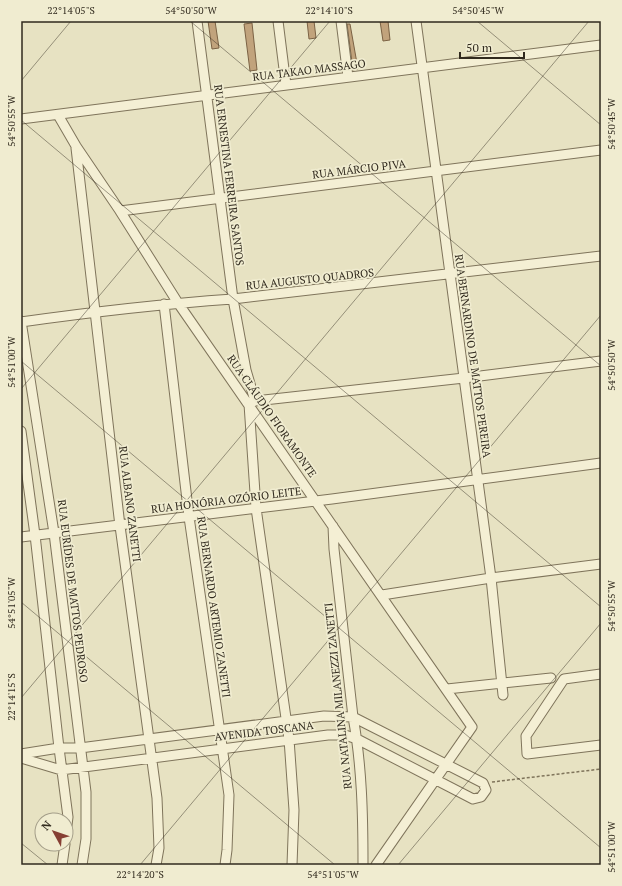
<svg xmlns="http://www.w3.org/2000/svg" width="622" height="886" font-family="'PT Serif',serif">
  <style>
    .building { fill: #c1a37c; stroke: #7b6244 }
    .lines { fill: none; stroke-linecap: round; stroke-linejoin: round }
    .minor-casing { stroke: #7f745b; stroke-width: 11 }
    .path { stroke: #7f745b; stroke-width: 1.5; stroke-dasharray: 3 2; stroke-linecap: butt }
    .minor { stroke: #f4efd4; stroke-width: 9 }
    .ticks { fill: none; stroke: #312a1e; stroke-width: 1; stroke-opacity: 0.45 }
    .labels { text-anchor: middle; stroke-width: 3.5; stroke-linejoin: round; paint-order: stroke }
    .street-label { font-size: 11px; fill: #312a1e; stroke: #f0ecd0 }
    .neatline { fill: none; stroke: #312a1e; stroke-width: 1.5 }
    .ticks-label { font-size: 10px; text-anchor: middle; fill: #312a1e }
  </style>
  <rect width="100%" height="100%" fill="#e7e2c2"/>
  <path class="building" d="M208 21H215L219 48 212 49Z
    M307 21H314L316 38 309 39Z
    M380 21H388L390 40 383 41Z
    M252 23 257 70 250 71 244 24Z
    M347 24H350L358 69 353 70Z"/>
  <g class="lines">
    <defs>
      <path id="minor" d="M197 21 233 299 246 370 255 401
        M278 21 286 85
        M341 21 348 77
        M416 21 491 578 503 695
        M58 115 76 146 120 211 178 303 472 727 376 865
        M21 119 601 45
        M76 148 120 526 157 798 159 848 156 865
        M120 211 601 150
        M164 304 189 517 229 795 227 850 225 865
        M21 321 54 533 86 792V839L82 865
        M21 322C92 312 162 304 233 299L601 256
        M21 431 35 535 59 748 68 817 66 833
        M333 526 334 549 353 717C362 766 363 816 363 865
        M21 537 332 499 601 463
        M382 595 491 578 601 564
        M601 674 564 679 526 736 527 754 601 745
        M447 689 551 678
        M21 754 59 748H80L324 716 353 717 483 783 486 790 481 797 473 799 357 739 345 735H328L61 770 21 758
        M62 865 65 844
        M292 865 294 810 289 739 256 508 249 404 255 401 464 378 601 361"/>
    </defs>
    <use href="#minor" class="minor-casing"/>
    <path class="path" d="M492 782 601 769"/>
    <use href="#minor" class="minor"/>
  </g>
  <path class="ticks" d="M190 21 601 366M477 21 601 125M21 81 71 21M21 120 601 607M21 361 601 848M21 389 330 21M21 602 335 865M21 698 589 21M21 843 48 865M140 865 601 315M398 865 601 623"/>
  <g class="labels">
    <g class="street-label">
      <text transform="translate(309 70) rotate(-7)" y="4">RUA TAKAO MASSAGO</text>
      <text transform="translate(359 169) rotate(-7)" y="4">RUA MÁRCIO PIVA</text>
      <text transform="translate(229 175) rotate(83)" y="4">RUA ERNESTINA FERREIRA SANTOS</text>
      <text transform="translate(310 279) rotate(-6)" y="4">RUA AUGUSTO QUADROS</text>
      <text transform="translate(473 356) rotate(82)" y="4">RUA BERNARDINO DE MATTOS PEREIRA</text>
      <text transform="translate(272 416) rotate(55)" y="4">RUA CLÁUDIO FIORAMONTE</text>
      <text transform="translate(226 500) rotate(-7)" y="4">RUA HONÓRIA OZÓRIO LEITE</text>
      <text transform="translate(130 504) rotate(83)" y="4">RUA ALBANO ZANETTI</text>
      <text transform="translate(73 591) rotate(83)" y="4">RUA EURÍDES DE MATTOS PEDROSO</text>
      <text transform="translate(214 607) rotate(82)" y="4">RUA BERNARDO ARTEMIO ZANETTI</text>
      <text transform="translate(338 696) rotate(-96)" y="4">RUA NATALINA MILANEZZI ZANETTI</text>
      <text transform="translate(264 731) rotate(-7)" y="4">AVENIDA TOSCANA</text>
    </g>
  </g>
  <rect width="622" height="886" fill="none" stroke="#f0ecd0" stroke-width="44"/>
  <g transform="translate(54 832) rotate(310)"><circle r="19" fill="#f0ecd0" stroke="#a49e89"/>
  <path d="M0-3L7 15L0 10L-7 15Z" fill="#863f33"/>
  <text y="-6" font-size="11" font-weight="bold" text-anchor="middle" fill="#312a1e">N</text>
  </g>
  <path d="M460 52v6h64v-6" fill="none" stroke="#312a1e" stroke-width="2"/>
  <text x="466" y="52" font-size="12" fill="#312a1e" stroke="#f0ecd0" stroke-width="3" paint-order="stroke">50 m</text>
  <rect x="22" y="22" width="578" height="842" class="neatline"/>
  <g class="ticks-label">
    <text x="71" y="14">22°14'05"S</text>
    <text x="191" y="14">54°50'50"W</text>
    <text x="329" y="14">22°14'10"S</text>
    <text x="478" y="14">54°50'45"W</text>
    <text transform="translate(11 121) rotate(-90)" y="4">54°50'55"W</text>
    <text transform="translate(611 124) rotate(-90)" y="4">54°50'45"W</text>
    <text transform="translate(11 362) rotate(-90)" y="4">54°51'00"W</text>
    <text transform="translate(611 365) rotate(-90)" y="4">54°50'50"W</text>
    <text transform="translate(11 603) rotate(-90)" y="4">54°51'05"W</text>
    <text transform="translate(611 606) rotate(-90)" y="4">54°50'55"W</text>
    <text transform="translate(11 697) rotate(-90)" y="4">22°14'15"S</text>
    <text transform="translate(611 847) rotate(-90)" y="4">54°51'00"W</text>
    <text x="140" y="878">22°14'20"S</text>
    <text x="333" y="878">54°51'05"W</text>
  </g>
</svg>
